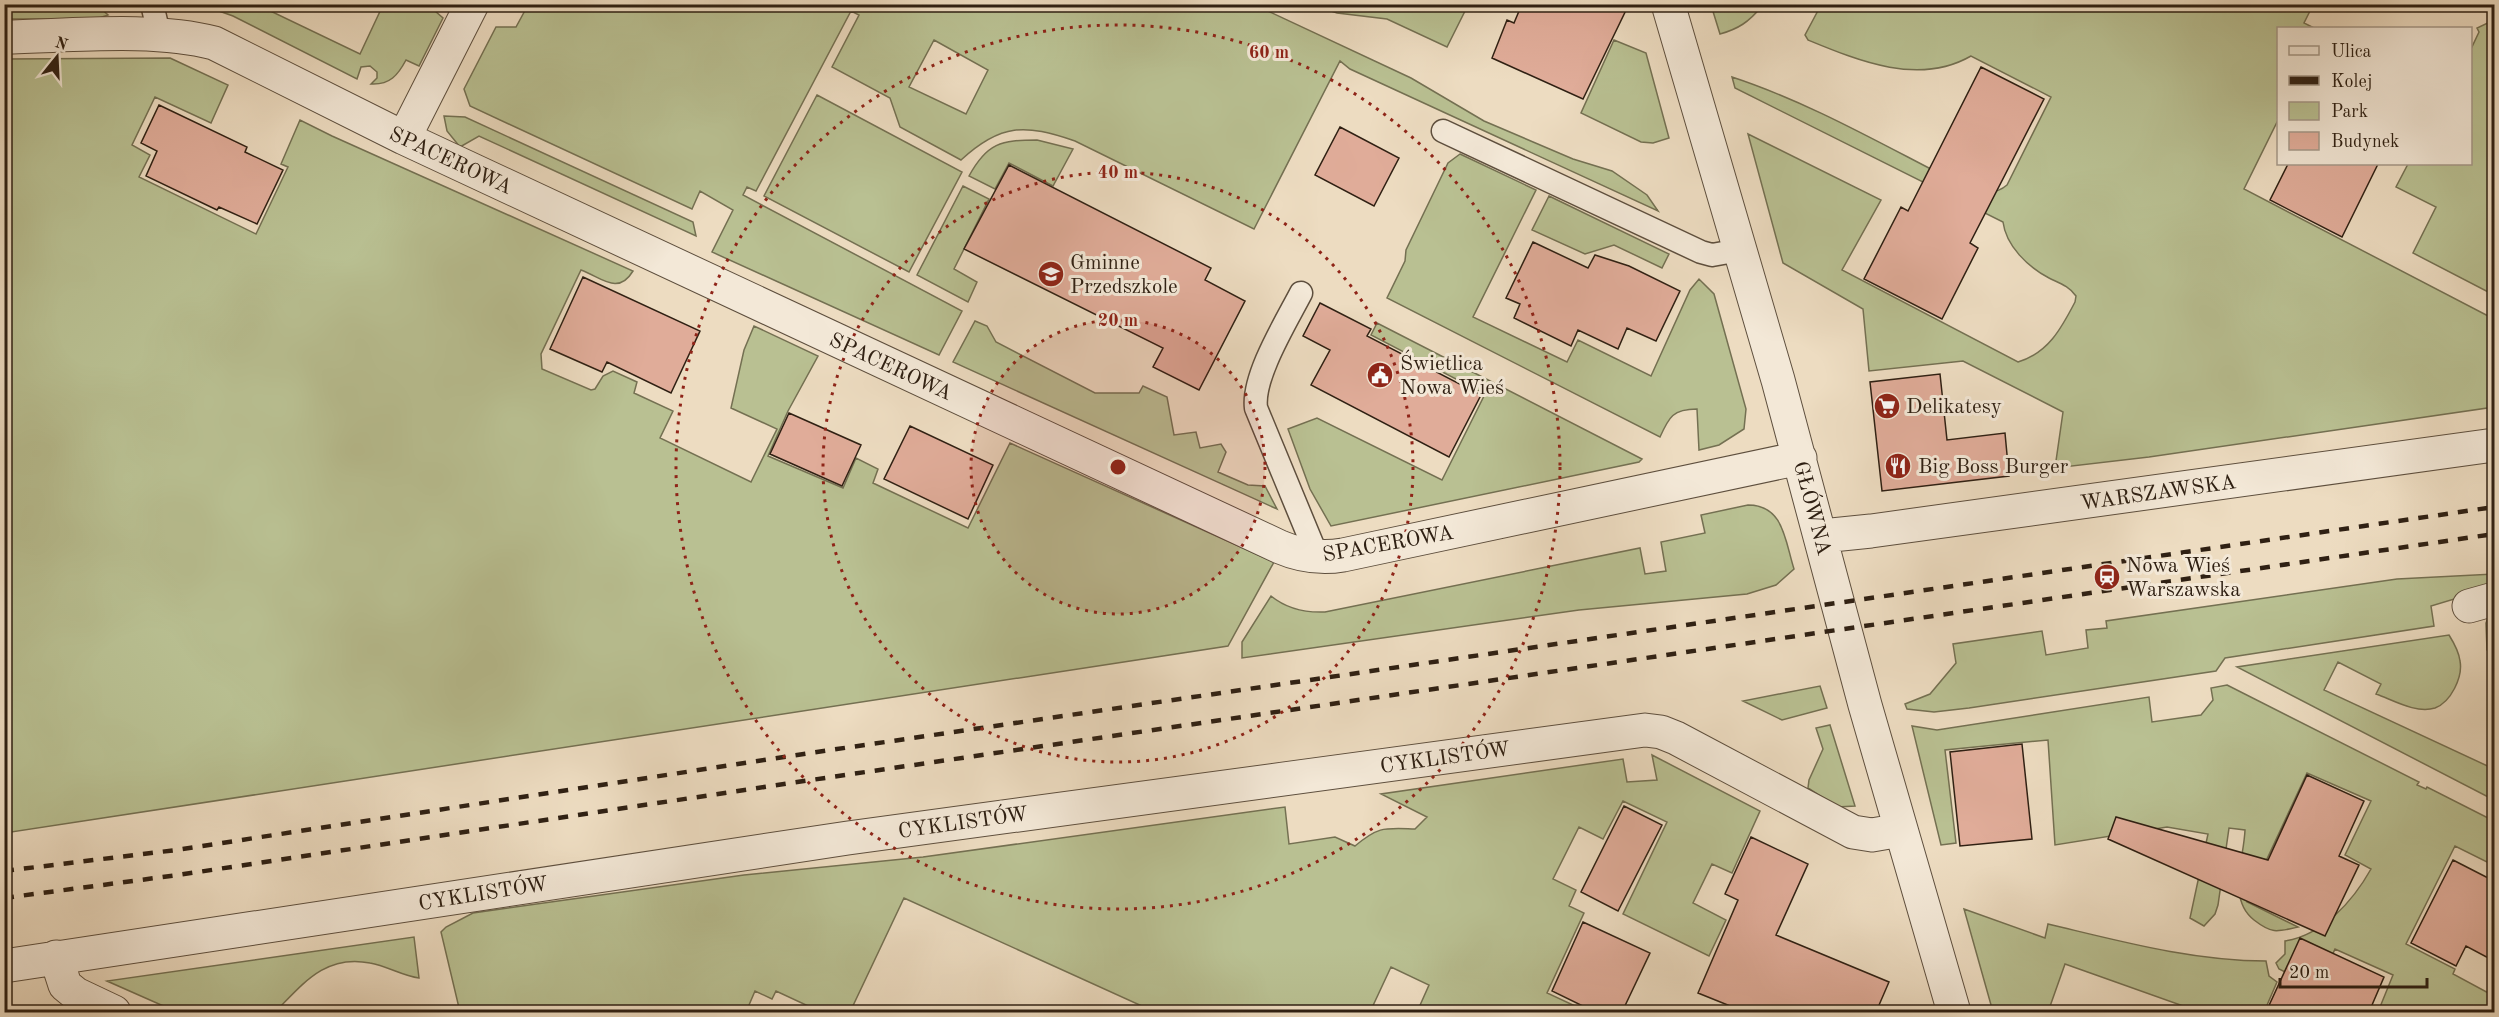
<svg xmlns="http://www.w3.org/2000/svg" width="2499" height="1017" font-family="'Old Standard TT',serif">
  <style>
    .green { fill: #b9c092; stroke: #747052; stroke-width: 1.5; fill-rule: evenodd }
    .building { fill: #e0ac99; stroke: #2f2013; stroke-width: 1.5 }
    .lines { fill: none; stroke-linecap: round; stroke-linejoin: round }
    .lane-casing { stroke: #5e4f3e; stroke-width: 25 }
    .street-casing { stroke: #5e4f3e; stroke-width: 35 }
    .lane { stroke: #f3e8d7; stroke-width: 22 }
    .street { stroke: #f3e8d7; stroke-width: 33 }
    .rail { stroke: #2f2013; stroke-width: 4.5; stroke-dasharray: 10 10; stroke-linecap: butt }
    .ring { fill: none; stroke: #8f2418; stroke-width: 3; stroke-dasharray: 3 6 }
    .labels { text-anchor: middle; stroke-width: 6; stroke-linejoin: round; paint-order: stroke }
    .street-label { font-size: 21px; fill: #2f2013; stroke: #f3e8d7 }
    .poi-label { font-size: 21px; fill: #2f2013; stroke: #f3e8d7; text-anchor: start }
    .centre { fill: #8f2418; stroke: #f3e8d7; stroke-width: 3 }
    .ring-label { font-size: 18px; text-anchor: middle; font-weight: bold; fill: #8f2418; stroke: #f3e8d7; stroke-width: 6; stroke-linejoin: round; paint-order: stroke }
  </style>
  <rect width="100%" height="100%" fill="#eddcc1"/>
  <filter id="stains"><feTurbulence type="fractalNoise" baseFrequency=".00333" numOctaves="4"/><feColorMatrix values="0 0 0 0 .2 0 0 0 0 .09 0 0 0 0 .02 0 0 0 .5 -.17"/></filter>
  <radialGradient id="worn" r=".72"><stop offset=".6" stop-color="#630" stop-opacity="0"/><stop offset="1" stop-color="#630" stop-opacity=".3"/></radialGradient>
  <path class="green" d="M4 5H97L108 15 96 19H5Z
    M202 5H258L360 54 383 5H428L443 18 419 66 406 60C398 75 390 85 371 84L377 78V72L370 66 361 67 357 79 233 16Z
    M528 5H1255L1411 78 1484 121 1573 159 1612 171 1647 195 1658 211 1350 69 1340 61 1254 229 1075 141C1025 124 1001 123 961 160L900 127 890 98 832 67 859 15 851 11 756 191 747 187 743 195 962 311 939 355 712 252 733 210 700 191 692 209 470 106 464 89 496 27H516ZM934 40 988 70 966 114 909 87Z
    M1314 5 1468 4V5L1447 47 1387 19 1337 13Z
    M1711 5H1756L1761 7C1749 22 1738 29 1720 34Z
    M1821 5H2313L2304 23 2314 28H2278V120L2244 189 2494 319V407L2149 457 2055 468 2063 412 1963 361 1869 371 1863 309 1783 263 1748 134 1881 200 1842 270 2018 362C2048 353 2061 329 2075 302L2076 296C2069 286 2059 283 2049 278 2028 267 2006 246 2003 222L1735 88 1732 77C1814 104 1888 148 1964 186 1980 191 1993 197 2007 185L2051 97 1971 56C1919 86 1859 61 1808 40L1805 35Z
    M2494 20V295L2413 253 2436 207 2396 187 2408 164H2470L2471 49 2479 32 2477 28Z
    M1614 40 1646 53 1669 138 1653 143 1641 142 1581 113Z
    M170 58 228 85 211 123 155 97 132 145 150 155 139 177 256 234 288 167 281 164 300 120 332 136 633 271C618 296 601 277 581 270L541 354 542 369 591 390 595 389 603 376 613 371 637 382 634 393 673 411 660 438 751 482 777 429 731 408 744 350 754 326 818 356 788 411 768 456 843 488 856 458 878 469 873 483 968 528 1010 443 1274 562 1228 646 5 833V59Z
    M817 95 962 172 909 272 764 196Z
    M444 116 465 117 693 222 696 236 479 136 460 147 447 131Z
    M1037 140 1073 149 1053 186 1009 163 995 189 969 176C987 143 1001 140 1037 140Z
    M1460 154 1536 190 1473 317 1567 362 1578 340 1651 376 1690 290 1699 279 1714 294 1746 409 1744 429 1719 445 1699 450 1697 409C1673 409 1669 417 1660 437L1387 298 1405 261 1406 250 1448 163Z
    M963 186 989 199 954 269 977 282 968 302 917 275Z
    M1549 196 1669 254 1662 268 1614 245 1585 254 1532 230Z
    M975 321 987 326 996 342 1095 393H1139L1143 386 1167 397 1174 435 1196 432 1200 448 1221 444 1226 452 1218 472 1248 485 1265 486 1277 509 953 362Z
    M1377 323 1642 459 1639 462 1331 526 1310 489 1288 429 1317 418 1442 480 1485 394 1371 335Z
    M1748 505C1784 505 1785 541 1794 569L1776 585 1747 594 1579 610 1242 658V642L1271 596C1287 609 1304 613 1325 612L1640 548 1645 574 1666 571 1661 542 1705 533 1701 515Z
    M2494 574V587L2431 606 2434 626 2225 658 2216 671 1969 708 1934 712 1907 709 1905 704 1930 694 1956 663 1953 644 2042 631 2046 655 2088 648 2086 630 2107 628 2106 621 2397 579Z
    M2494 611V657L2487 650 2486 623 2490 612Z
    M2449 635C2454 643 2459 652 2460 661 2463 677 2451 702 2435 708 2416 714 2393 700 2376 694L2381 684 2338 662 2324 690 2494 769V800L2237 667Z
    M2227 685 2419 782 2417 785 2426 789 2427 787 2494 821V852L2489 863 2455 846 2406 944 2455 969 2453 974 2494 996V1012H2378L2393 975 2335 949 2318 988 2279 969 2276 963 2285 954V941C2323 935 2353 901 2371 869L2345 855 2371 801 2307 773 2247 902 2298 927C2277 932 2272 934 2254 920 2227 899 2244 859 2245 830L2229 828 2218 905 2215 914 2204 926 2190 918 2208 834 2167 827 2055 845 2048 740 1945 750 1956 843 1941 845 1912 726 1937 730 2149 697 2152 722 2201 715 2213 700 2211 688Z
    M1820 686 1827 708 1782 720 1743 701Z
    M1830 725 1855 806 1837 807 1808 788 1809 780 1823 749 1816 728Z
    M1652 755 1760 811 1732 873 1712 864 1693 903 1726 920 1709 956 1623 914 1667 822 1623 801 1603 839 1579 827 1553 879 1576 890 1569 906 1584 913 1547 993 1588 1012H1417L1429 985 1391 967 1370 1012H1155L904 898 850 1012H821L776 991 772 999 755 991 746 1012H460L441 932 446 927 473 913 744 875 923 857 1285 807 1289 844 1335 837 1355 846C1379 826 1384 828 1415 829L1427 817 1381 794 1623 759 1627 782 1657 780Z
    M1964 909 2045 938 2048 924C2120 941 2192 961 2266 961L2269 976 2277 982 2264 1012H2200L2065 964 2048 1012H1993Z
    M414 937 419 978C403 976 387 966 370 963 325 954 303 984 275 1012H177L107 981Z"/>
  <path class="building" d="M1522 4H1629L1583 99 1492 58 1507 20 1514 23Z
    M1981 67 2044 99 1970 243 1978 248 1942 319 1864 279 1901 207 1908 211Z
    M159 105 247 147 245 152 283 170 257 224 219 207 217 210 146 176 157 151 141 143Z
    M1340 127 1399 158 1374 206 1315 175Z
    M2288 164H2378L2342 237 2270 200Z
    M1009 165 1211 268 1205 280 1245 301 1199 390 1153 367 1163 348 964 249Z
    M1533 242 1588 268 1595 255 1629 266 1680 291 1656 341 1627 328 1618 349 1578 330 1571 346 1514 318 1520 304 1506 298Z
    M583 277 700 331 671 393 607 362 602 372 550 349Z
    M1320 303 1371 329 1367 336 1481 395 1449 457 1311 385 1330 350 1303 336Z
    M1940 374 1947 440 2005 433 2009 476 1882 491 1870 382Z
    M789 413 861 445 842 486 770 454Z
    M910 426 993 465 968 519 884 479Z
    M2022 744 2032 839 1960 846 1950 752Z
    M2307 775 2364 801 2339 856 2359 865 2325 936 2108 839 2116 817 2268 860Z
    M1624 806 1662 825 1618 911 1581 892Z
    M1751 837 1808 864 1776 935 1889 982 1876 1012H1745L1698 993 1738 900 1725 894Z
    M2453 860 2494 881V961L2466 946 2456 966 2411 943Z
    M1583 922 1650 953 1622 1012H1595L1552 991Z
    M2300 938 2384 977 2369 1012H2266Z"/>
  <g class="lines">
    <defs>
      <path id="lane" d="M152 4 159 34
        M1443 131 1701 252 1712 255 1740 250
        M1301 293C1286 322 1252 377 1256 408L1318 558"/>
      <path id="street" d="M1668 4 1778 380 1865 705 1954 1012
        M4 37C70 36 152 27 214 43L404 138 1280 547C1301 556 1320 559 1343 555L1800 458
        M404 138 472 4
        M1822 536 1871 531 2494 445
        M2469 606 2494 599
        M56 957 65 985 76 994 114 1012
        M4 966 848 838 1645 730 1661 732 1676 738 1853 832 1872 835 1901 830"/>
    </defs>
    <use href="#lane" class="lane-casing"/>
    <use href="#street" class="street-casing"/>
    <use href="#lane" class="lane"/>
    <use href="#street" class="street"/>
    <path class="rail" d="M4 871 176 850 810 753 2494 507
      M4 898 178 875 811 780 2494 534"/>
  </g>
  <circle cx="1118" cy="467" r="147" fill="#8f2418" fill-opacity=".12"/>
  <g class="ring">
    <circle cx="1118" cy="467" r="147"/>
    <circle cx="1118" cy="467" r="295"/>
    <circle cx="1118" cy="467" r="442"/>
  </g>
  <defs>
    <symbol id="school-disc" viewBox="-11 -11 22 22"><circle r="9.5" fill="#8f2418" stroke="#f3e8d7"/><path d="M0-5L7-2L0 1L-7-2ZM-4 1L0 2.5L4 1V4Q0 6-4 4Z" fill="#fff"/></symbol>
    <symbol id="civic-disc" viewBox="-11 -11 22 22"><circle r="9.5" fill="#8f2418" stroke="#f3e8d7"/><path d="M-.6-6.5H3V-4.5H.6V-3L4-1V1h2V6H-6V1h2V-1L-.6-3ZM-1.2 2.5V6h2.4V2.5Z" fill="#fff"/></symbol>
    <symbol id="supermarket-disc" viewBox="-11 -11 22 22"><circle r="9.5" fill="#8f2418" stroke="#f3e8d7"/><path d="M-6-5.5h2.5l.6 2H6L4.5 2H-2.5L-4.4-4H-6ZM-1.5 3.2a1.3 1.3 0 1 0 .1 0ZM3 3.2a1.3 1.3 0 1 0 .1 0Z" fill="#fff"/></symbol>
    <symbol id="restaurant-disc" viewBox="-11 -11 22 22"><circle r="9.5" fill="#8f2418" stroke="#f3e8d7"/><path d="M-5-6h1v4h1v-4h1v4h1v-4h1v5L-1.5 .5V6h-2V.5L-5-1ZM5-6V6H3V1.5H1.5Q1.5-4 5-6Z" fill="#fff"/></symbol>
    <symbol id="station-disc" viewBox="-11 -11 22 22"><circle r="9.5" fill="#8f2418" stroke="#f3e8d7"/><path d="M-3-6H3Q5-6 5-4V2Q5 4 3 4L4.5 6H3L1.5 4h-3L-3 6H-4.5L-3 4Q-5 4-5 2V-4Q-5-6-3-6ZM-3.5-4v3h7v-3ZM-3.5 1v1.5H-2V1ZM2 1v1.5H3.5V1Z" fill="#fff"/></symbol>
  </defs>
  <g fill-rule="evenodd">
    <use href="#school-disc" x="1036" y="259" width="30" height="30"/>
    <use href="#civic-disc" x="1365" y="360" width="30" height="30"/>
    <use href="#supermarket-disc" x="1872" y="391" width="30" height="30"/>
    <use href="#restaurant-disc" x="1883" y="451" width="30" height="30"/>
    <use href="#station-disc" x="2092" y="562" width="30" height="30"/>
  </g>
  <g class="labels">
    <g class="street-label">
      <text transform="translate(451 160) rotate(25)" y="7">SPACEROWA</text>
      <text transform="translate(891 366) rotate(25)" y="7">SPACEROWA</text>
      <text transform="translate(2158 492) rotate(-8)" y="7">WARSZAWSKA</text>
      <text transform="translate(1813 508) rotate(75)" y="7">GŁÓWNA</text>
      <text transform="translate(1388 543) rotate(-10)" y="7">SPACEROWA</text>
      <text transform="translate(1445 757) rotate(-8)" y="7">CYKLISTÓW</text>
      <text transform="translate(963 822) rotate(-8)" y="7">CYKLISTÓW</text>
      <text transform="translate(483 893) rotate(-9)" y="7">CYKLISTÓW</text>
    </g>
    <g class="poi-label">
      <text x="1070" y="269">Gminne<tspan x="1070" dy="24">Przedszkole</tspan></text>
      <text x="1400" y="370">Świetlica<tspan x="1400" dy="24">Nowa Wieś</tspan></text>
      <text x="1906" y="413">Delikatesy</text>
      <text x="1918" y="473">Big Boss Burger</text>
      <text x="2126" y="572">Nowa Wieś<tspan x="2126" dy="24">Warszawska</tspan></text>
    </g>
  </g>
  <circle cx="1118" cy="467" r="9" class="centre"/>
  <g class="ring-label">
    <text x="1269" y="58">60 m</text>
    <text x="1118" y="178">40 m</text>
    <text x="1118" y="326">20 m</text>
  </g>
  <rect width="2499" height="1017" fill="none" stroke="#eddcc1" stroke-width="24"/>
  <rect x="6" y="6" width="2487" height="1005" fill="none" stroke="#2f2013" stroke-width="3"/>
  <rect x="12" y="12" width="2475" height="993" fill="none" stroke="#2f2013" stroke-width="1.5"/>
  <rect x="2277" y="27" width="195" height="138" fill="#f3e8d7" stroke="#a59889" stroke-width="1.5"/>
  <rect x="2289" y="46" width="30" height="9" fill="#f3e8d7" stroke="#a59889" stroke-width="1.5"/>
  <text x="2331" y="57" font-size="18" fill="#2f2013">Ulica</text>
  <rect x="2289" y="76" width="30" height="9" fill="#2f2013" stroke="#a59889" stroke-width="1.5"/>
  <text x="2331" y="87" font-size="18" fill="#2f2013">Kolej</text>
  <rect x="2289" y="102" width="30" height="18" fill="#b9c092" stroke="#a59889" stroke-width="1.5"/>
  <text x="2331" y="117" font-size="18" fill="#2f2013">Park</text>
  <rect x="2289" y="132" width="30" height="18" fill="#e0ac99" stroke="#a59889" stroke-width="1.5"/>
  <text x="2331" y="147" font-size="18" fill="#2f2013">Budynek</text>
  <g transform="translate(57 57) rotate(18)" stroke="#f3e8d7" stroke-width="4.5" paint-order="stroke">
  <path d="M0-4.5L10 22L0 15L-10 22Z" fill="#2f2013"/>
  <text y="-9" font-size="16" font-weight="bold" text-anchor="middle" fill="#2f2013">N</text>
  </g>
  <path d="M2280 978v9h147v-9" fill="none" stroke="#2f2013" stroke-width="3"/>
  <text x="2289" y="978" font-size="18" fill="#2f2013" stroke="#f3e8d7" stroke-width="4.5" paint-order="stroke">20 m</text>
  <rect width="100%" height="100%" filter="url(#stains)"/>
  <rect width="100%" height="100%" fill="url(#worn)"/>
</svg>
